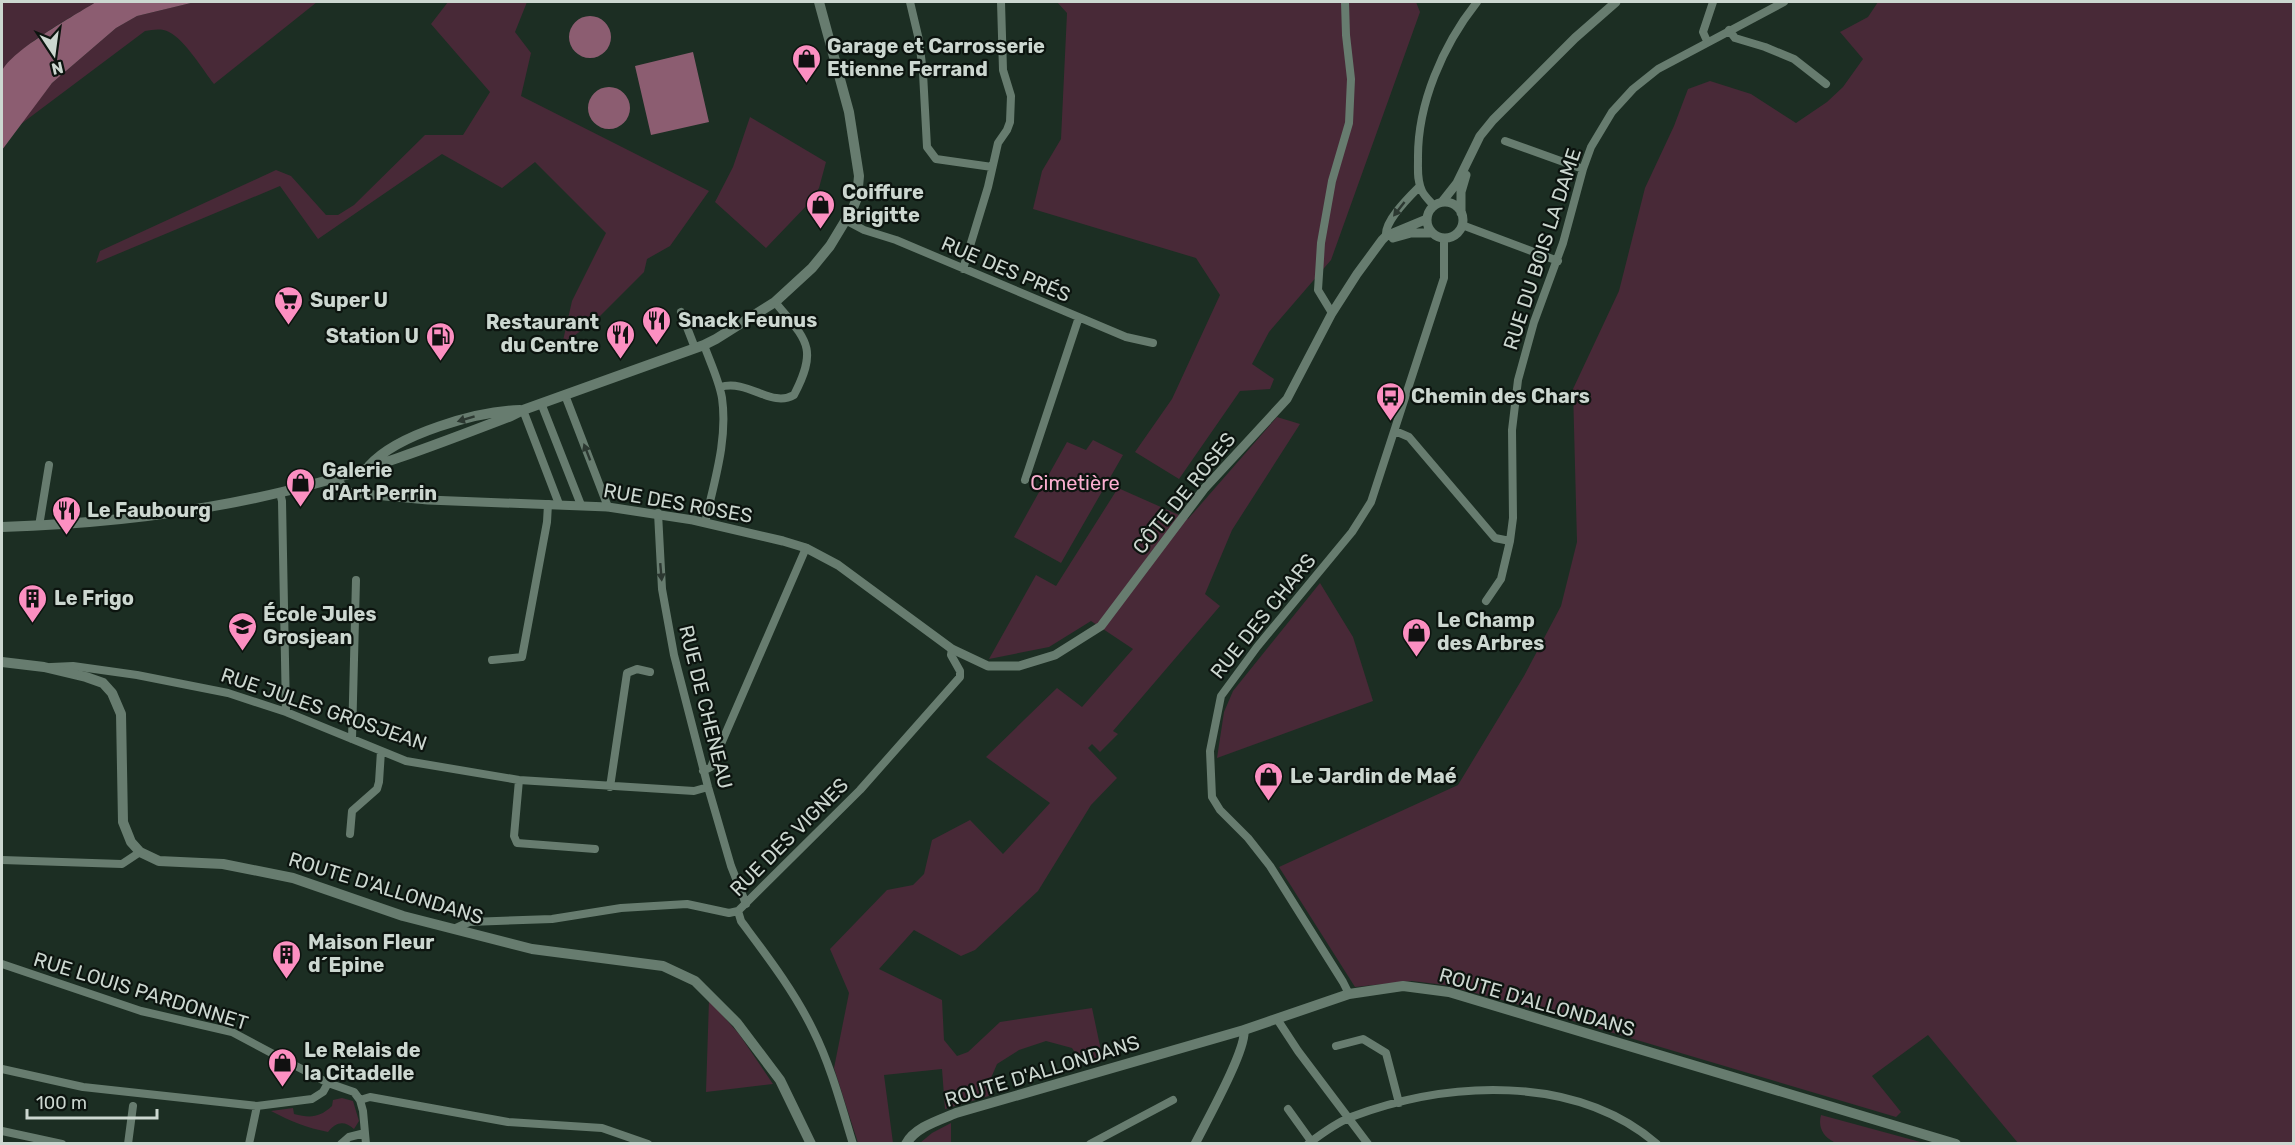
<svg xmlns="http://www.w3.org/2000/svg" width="2295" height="1145" font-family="Rubik,sans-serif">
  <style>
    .green { fill: #482937 }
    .water { fill: #8c5d71 }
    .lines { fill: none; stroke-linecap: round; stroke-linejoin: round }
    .minor { stroke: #677c6f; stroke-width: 8 }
    .tertiary { stroke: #677c6f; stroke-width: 9 }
    .secondary { stroke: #677c6f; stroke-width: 10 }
    .oneway { fill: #2c3831 }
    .labels { text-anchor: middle; stroke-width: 4.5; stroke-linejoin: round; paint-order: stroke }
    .poi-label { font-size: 20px; font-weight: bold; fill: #ccd7d0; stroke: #0c140f; text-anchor: start }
    .street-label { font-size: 20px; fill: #ccd7d0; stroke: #0c140f }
    .park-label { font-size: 20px; fill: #fbafd0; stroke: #0c140f }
  </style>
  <rect width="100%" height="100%" fill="#1c2e23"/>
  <path class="green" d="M2 2H96C64 22 24 41 2 72Z
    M195 2H317L214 84C203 70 185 40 169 32 161 28 153 30 145 31L17 127 52 83 116 28 137 16Z
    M448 2H527L515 32 531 53 521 96 709 191 670 246 647 259 644 272 599 317 562 345 572 301 606 233 535 162 502 188 442 154 318 239 280 186 96 263 100 251 276 170 291 176 326 215H338L354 205 425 135H463L490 92 431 24Z
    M1057 2H1416L1420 12 1331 260 1269 332 1252 364 1274 379 1270 389 1240 391 1179 479 1135 452 1172 399 1220 295 1196 258 1033 209 1042 171 1061 139 1067 13Z
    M1878 2H2293V1143H2018L1928 1035 1872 1076 1901 1112 1896 1117 1509 1002 1445 985 1412 981 1355 987 1279 867 1458 785 1524 676 1561 606 1577 542 1573 389 1619 291 1645 188 1674 126 1688 89 1710 81 1751 94 1796 123 1827 102 1843 87 1863 59 1840 32 1868 17Z
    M750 117 826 162 819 188 810 202 766 248 715 202 733 167Z
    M1277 417 1300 424 1232 530 1205 594 1220 606 1113 731 1118 734 1100 752 1092 744 1088 748 1117 778 1091 805 1038 891 975 950 961 956 914 930 879 969 942 1000 944 1040 957 1056 968 1052 1000 1022 1092 1008 1103 1060 1084 1066 1072 1048 1046 1041 1019 1050 997 1064 991 1078 992 1095 945 1109 942 1069 884 1075 893 1143H858L834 1068 849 993 830 949 887 890 913 885 924 874 932 840 970 820 1003 854 1050 803 986 757 1057 688 1082 707 1133 649 1091 621 1049 647 989 659 1036 575 1056 586 1118 488 1188 519Z
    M1093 440 1123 455 1061 563 1014 537 1067 442 1086 450Z
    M1320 583 1353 637 1373 701 1217 758 1224 712 1233 691Z
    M709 1000 739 1034 773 1084 706 1092Z
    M342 1098 353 1101 359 1121 354 1129C344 1120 336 1122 328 1132 307 1128 290 1121 271 1111L293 1108 294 1114C310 1118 319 1118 332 1106L333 1100Z
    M1821 1115 1924 1143C1908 1144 1845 1145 1834 1142 1822 1136 1818 1126 1821 1115Z
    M951 1123V1143H920L932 1133Z"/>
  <path class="water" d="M96 2H195L137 16 116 28 52 83 2 150C1 136 0 79 2 71 12 50 75 15 96 2Z
    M569 37a21 21 0 1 1 42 0a21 21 0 1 1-42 0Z
    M693 52 709 122 651 135 635 66Z
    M588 108a21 21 0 1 1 42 0a21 21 0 1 1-42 0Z"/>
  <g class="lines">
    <path class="minor" d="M910 2 919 40 923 73 927 147 936 159 992 167
      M1729 30 1735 38 1765 47 1794 59 1826 84
      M1707 41 1703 32 1713 2
      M1505 141 1583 169
      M1434 206C1430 201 1425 197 1422 191 1417 181 1418 170 1418 160 1417 104 1443 45 1477 2
      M847 221 864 230 896 240 1126 337 1153 343
      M1462 225 1558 261
      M1386 236C1384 221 1410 196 1420 186
      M963 269 988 187 998 143 1007 130 1010 122 1011 96 1003 70 1001 2
      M681 312 695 348
      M1332 313 1318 290 1321 243 1332 181 1349 123 1351 79 1346 35 1345 2
      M704 345C710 362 719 380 722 398 728 440 714 482 705 523
      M720 387C749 379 771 408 794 395 819 347 806 340 775 302
      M565 395 608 507
      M541 403 581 505
      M523 410 559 504
      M1395 431 1409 437 1495 538 1510 541
      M1025 480 1079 317
      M280 493 282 501 286 712
      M658 513 662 589 674 655 708 787 731 866 746 904
      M39 526 49 465
      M1486 601 1501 579 1510 541 1513 518 1512 430 1518 380 1534 322 1563 243 1583 169 1591 147 1612 112 1633 89 1658 69 1784 2
      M492 660 522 657 547 522 548 504
      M51 667 73 666 137 675 228 693 286 712 406 761 519 780 694 791 708 787
      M352 739 356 580
      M703 771 711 767 806 548
      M519 780 514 836 517 843 595 849
      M610 787 627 673 637 669 650 672
      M350 834 352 811 377 789 379 782 381 751
      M2 860 122 864 140 852
      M738 911 741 921C767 956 794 991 813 1030 831 1066 841 1105 853 1144
      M456 928 469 922 552 919 621 908 687 904 729 913 738 911 860 790 960 677V671L951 655 952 649
      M2 964 141 1011 232 1032 328 1083 354 1092 360 1100 363 1111 366 1144
      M1349 994 1343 982 1270 866 1248 838 1220 810 1212 797 1210 751 1221 696 1257 647 1352 532 1371 502 1444 278V239
      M1277 1019 1298 1051 1368 1144
      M1336 1046 1363 1039 1386 1053 1399 1103
      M2 1069 83 1087 257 1106 312 1099 323 1092 328 1083
      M360 1100 370 1097 508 1122 602 1128 648 1144
      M1288 1109 1311 1141
      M2 1131 62 1144
      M128 1144 133 1106
      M249 1144 257 1106
      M341 1144 349 1137 365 1133
      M1090 1144 1173 1100
      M1308 1144C1321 1134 1336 1123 1351 1117 1447 1081 1574 1073 1657 1144"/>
    <path class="tertiary" d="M1442 202 1457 183 1480 136 1493 120 1575 38 1616 2
      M1427 220a18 18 0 1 1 36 0a18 18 0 1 1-36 0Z
      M1461 213V192L1466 175
      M1393 238 1411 233H1432
      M336 478 346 491 353 493 428 500 608 507 693 520 783 541 806 548 838 565 952 649 988 666H1019L1055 655 1101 626 1204 489 1287 399 1332 313 1357 274 1382 240 1386 236 1427 219
      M1195 1144C1206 1122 1247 1049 1244 1030"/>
    <path class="secondary" d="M369 466C397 434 478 411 520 410
      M2 527C95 524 190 514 282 492 360 474 436 445 511 416L523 410 704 345 716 339 775 302 812 268 830 246 853 208 857 198 859 176 849 112 819 2
      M2 662 44 667 86 677 103 683 112 693 121 714 123 822 131 842 140 852 159 861 223 864 293 878 403 916 532 949 663 966 695 981 737 1023 780 1080 811 1144
      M906 1144C915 1127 940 1120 956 1113L1244 1030 1349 994 1403 986 1449 992 1956 1144"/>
  </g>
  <defs><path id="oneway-solid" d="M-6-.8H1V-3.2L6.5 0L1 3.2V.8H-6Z" transform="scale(1.5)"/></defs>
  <g class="oneway">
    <use href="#oneway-solid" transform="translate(1399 209) rotate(128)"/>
    <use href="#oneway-solid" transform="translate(466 419) rotate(163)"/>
    <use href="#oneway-solid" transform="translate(587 452) rotate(-111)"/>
    <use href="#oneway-solid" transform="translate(661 572) rotate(85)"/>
  </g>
  <defs>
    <symbol id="shop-pin" viewBox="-11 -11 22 30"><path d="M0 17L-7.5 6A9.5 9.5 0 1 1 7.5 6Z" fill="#fc8fc1" stroke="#0c140f"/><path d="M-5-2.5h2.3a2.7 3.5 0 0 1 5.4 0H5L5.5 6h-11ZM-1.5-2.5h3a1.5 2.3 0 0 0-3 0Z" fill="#111"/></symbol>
    <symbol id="supermarket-pin" viewBox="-11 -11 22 30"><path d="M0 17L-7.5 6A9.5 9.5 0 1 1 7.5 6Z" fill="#fc8fc1" stroke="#0c140f"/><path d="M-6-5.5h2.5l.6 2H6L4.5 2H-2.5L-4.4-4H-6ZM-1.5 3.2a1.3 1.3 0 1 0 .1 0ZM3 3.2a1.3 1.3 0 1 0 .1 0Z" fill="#111"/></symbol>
    <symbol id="restaurant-pin" viewBox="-11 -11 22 30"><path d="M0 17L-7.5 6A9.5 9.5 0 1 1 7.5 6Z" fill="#fc8fc1" stroke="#0c140f"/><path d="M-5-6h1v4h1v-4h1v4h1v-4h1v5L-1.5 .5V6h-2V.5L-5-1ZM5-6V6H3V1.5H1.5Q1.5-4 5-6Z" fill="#111"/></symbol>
    <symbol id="fuel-pin" viewBox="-11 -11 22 30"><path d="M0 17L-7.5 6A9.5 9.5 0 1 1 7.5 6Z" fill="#fc8fc1" stroke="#0c140f"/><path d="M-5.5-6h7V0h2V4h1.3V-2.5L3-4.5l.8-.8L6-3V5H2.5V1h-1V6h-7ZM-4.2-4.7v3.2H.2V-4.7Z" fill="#111"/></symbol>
    <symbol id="bus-pin" viewBox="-11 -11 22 30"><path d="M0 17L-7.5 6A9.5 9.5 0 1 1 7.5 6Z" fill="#fc8fc1" stroke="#0c140f"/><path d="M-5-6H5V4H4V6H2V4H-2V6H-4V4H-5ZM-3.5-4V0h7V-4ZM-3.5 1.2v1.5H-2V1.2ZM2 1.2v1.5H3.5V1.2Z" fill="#111"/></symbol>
    <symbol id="building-pin" viewBox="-11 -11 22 30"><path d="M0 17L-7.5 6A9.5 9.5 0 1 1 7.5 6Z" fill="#fc8fc1" stroke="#0c140f"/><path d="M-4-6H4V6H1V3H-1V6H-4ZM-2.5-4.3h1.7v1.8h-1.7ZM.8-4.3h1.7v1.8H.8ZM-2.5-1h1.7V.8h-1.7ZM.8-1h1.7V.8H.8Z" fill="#111"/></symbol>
    <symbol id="school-pin" viewBox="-11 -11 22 30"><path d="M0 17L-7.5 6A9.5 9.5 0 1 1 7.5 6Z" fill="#fc8fc1" stroke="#0c140f"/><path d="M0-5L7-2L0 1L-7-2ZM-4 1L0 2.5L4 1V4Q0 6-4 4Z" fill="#111"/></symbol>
  </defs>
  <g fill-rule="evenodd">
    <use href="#shop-pin" x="790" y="42" width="33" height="45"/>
    <use href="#shop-pin" x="804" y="188" width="33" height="45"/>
    <use href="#supermarket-pin" x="272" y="284" width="33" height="45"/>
    <use href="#restaurant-pin" x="640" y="304" width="33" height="45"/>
    <use href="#restaurant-pin" x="604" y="318" width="33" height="45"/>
    <use href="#fuel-pin" x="424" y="320" width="33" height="45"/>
    <use href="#bus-pin" x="1374" y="380" width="33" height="45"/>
    <use href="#shop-pin" x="284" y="466" width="33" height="45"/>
    <use href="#restaurant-pin" x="50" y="494" width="33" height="45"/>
    <use href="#building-pin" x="16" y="582" width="33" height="45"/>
    <use href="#school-pin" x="226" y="610" width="33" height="45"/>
    <use href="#shop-pin" x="1400" y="616" width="33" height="45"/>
    <use href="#shop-pin" x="1252" y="760" width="33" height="45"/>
    <use href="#building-pin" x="270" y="938" width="33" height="45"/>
    <use href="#shop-pin" x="266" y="1046" width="33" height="45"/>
  </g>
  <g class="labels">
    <g class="poi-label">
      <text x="827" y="53">Garage et Carrosserie<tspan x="827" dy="23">Etienne Ferrand</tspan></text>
      <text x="842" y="199">Coiffure<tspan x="842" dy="23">Brigitte</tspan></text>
      <text x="310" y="307">Super U</text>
      <text x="678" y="327">Snack Feunus</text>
      <text x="599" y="329" text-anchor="end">Restaurant<tspan x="599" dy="23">du Centre</tspan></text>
      <text x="419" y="343" text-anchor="end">Station U</text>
      <text x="1411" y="403">Chemin des Chars</text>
      <text x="322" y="477">Galerie<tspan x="322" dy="23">d'Art Perrin</tspan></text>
      <text x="87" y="517">Le Faubourg</text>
      <text x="54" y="605">Le Frigo</text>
      <text x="263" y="621">École Jules<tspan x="263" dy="23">Grosjean</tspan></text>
      <text x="1437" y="627">Le Champ<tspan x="1437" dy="23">des Arbres</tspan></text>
      <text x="1290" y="783">Le Jardin de Maé</text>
      <text x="308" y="949">Maison Fleur<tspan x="308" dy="23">d´Epine</tspan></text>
      <text x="304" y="1057">Le Relais de<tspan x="304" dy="23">la Citadelle</tspan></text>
    </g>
    <g class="street-label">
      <text transform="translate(1542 249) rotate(-72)" y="7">RUE DU BOIS LA DAME</text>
      <text transform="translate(1006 269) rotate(23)" y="7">RUE DES PRÉS</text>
      <text transform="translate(1184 493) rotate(-51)" y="7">CÔTE DE ROSES</text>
      <text transform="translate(678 503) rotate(10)" y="7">RUE DES ROSES</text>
      <text transform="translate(1263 616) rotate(-51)" y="7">RUE DES CHARS</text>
      <text transform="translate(706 707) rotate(76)" y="7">RUE DE CHENEAU</text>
      <text transform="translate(324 709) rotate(19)" y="7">RUE JULES GROSJEAN</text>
      <text transform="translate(789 837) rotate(-45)" y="7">RUE DES VIGNES</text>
      <text transform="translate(386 888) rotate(17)" y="7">ROUTE D'ALLONDANS</text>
      <text transform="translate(141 991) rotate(17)" y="7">RUE LOUIS PARDONNET</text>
      <text transform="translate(1537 1002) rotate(16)" y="7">ROUTE D'ALLONDANS</text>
      <text transform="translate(1042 1071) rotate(-17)" y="7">ROUTE D'ALLONDANS</text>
    </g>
    <g class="park-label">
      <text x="1075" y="490">Cimetière</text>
    </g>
  </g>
  <rect width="2295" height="1145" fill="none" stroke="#ccd7d0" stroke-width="6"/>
  <g transform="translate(54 54) rotate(167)" stroke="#0c140f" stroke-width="4.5" paint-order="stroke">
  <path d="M0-4.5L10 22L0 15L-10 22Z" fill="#ccd7d0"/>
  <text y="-9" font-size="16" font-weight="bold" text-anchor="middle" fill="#ccd7d0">N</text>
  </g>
  <path d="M27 1109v9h130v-9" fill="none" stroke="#ccd7d0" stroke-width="3"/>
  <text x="36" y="1109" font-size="18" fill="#ccd7d0" stroke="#0c140f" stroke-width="4.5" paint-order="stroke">100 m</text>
</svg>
